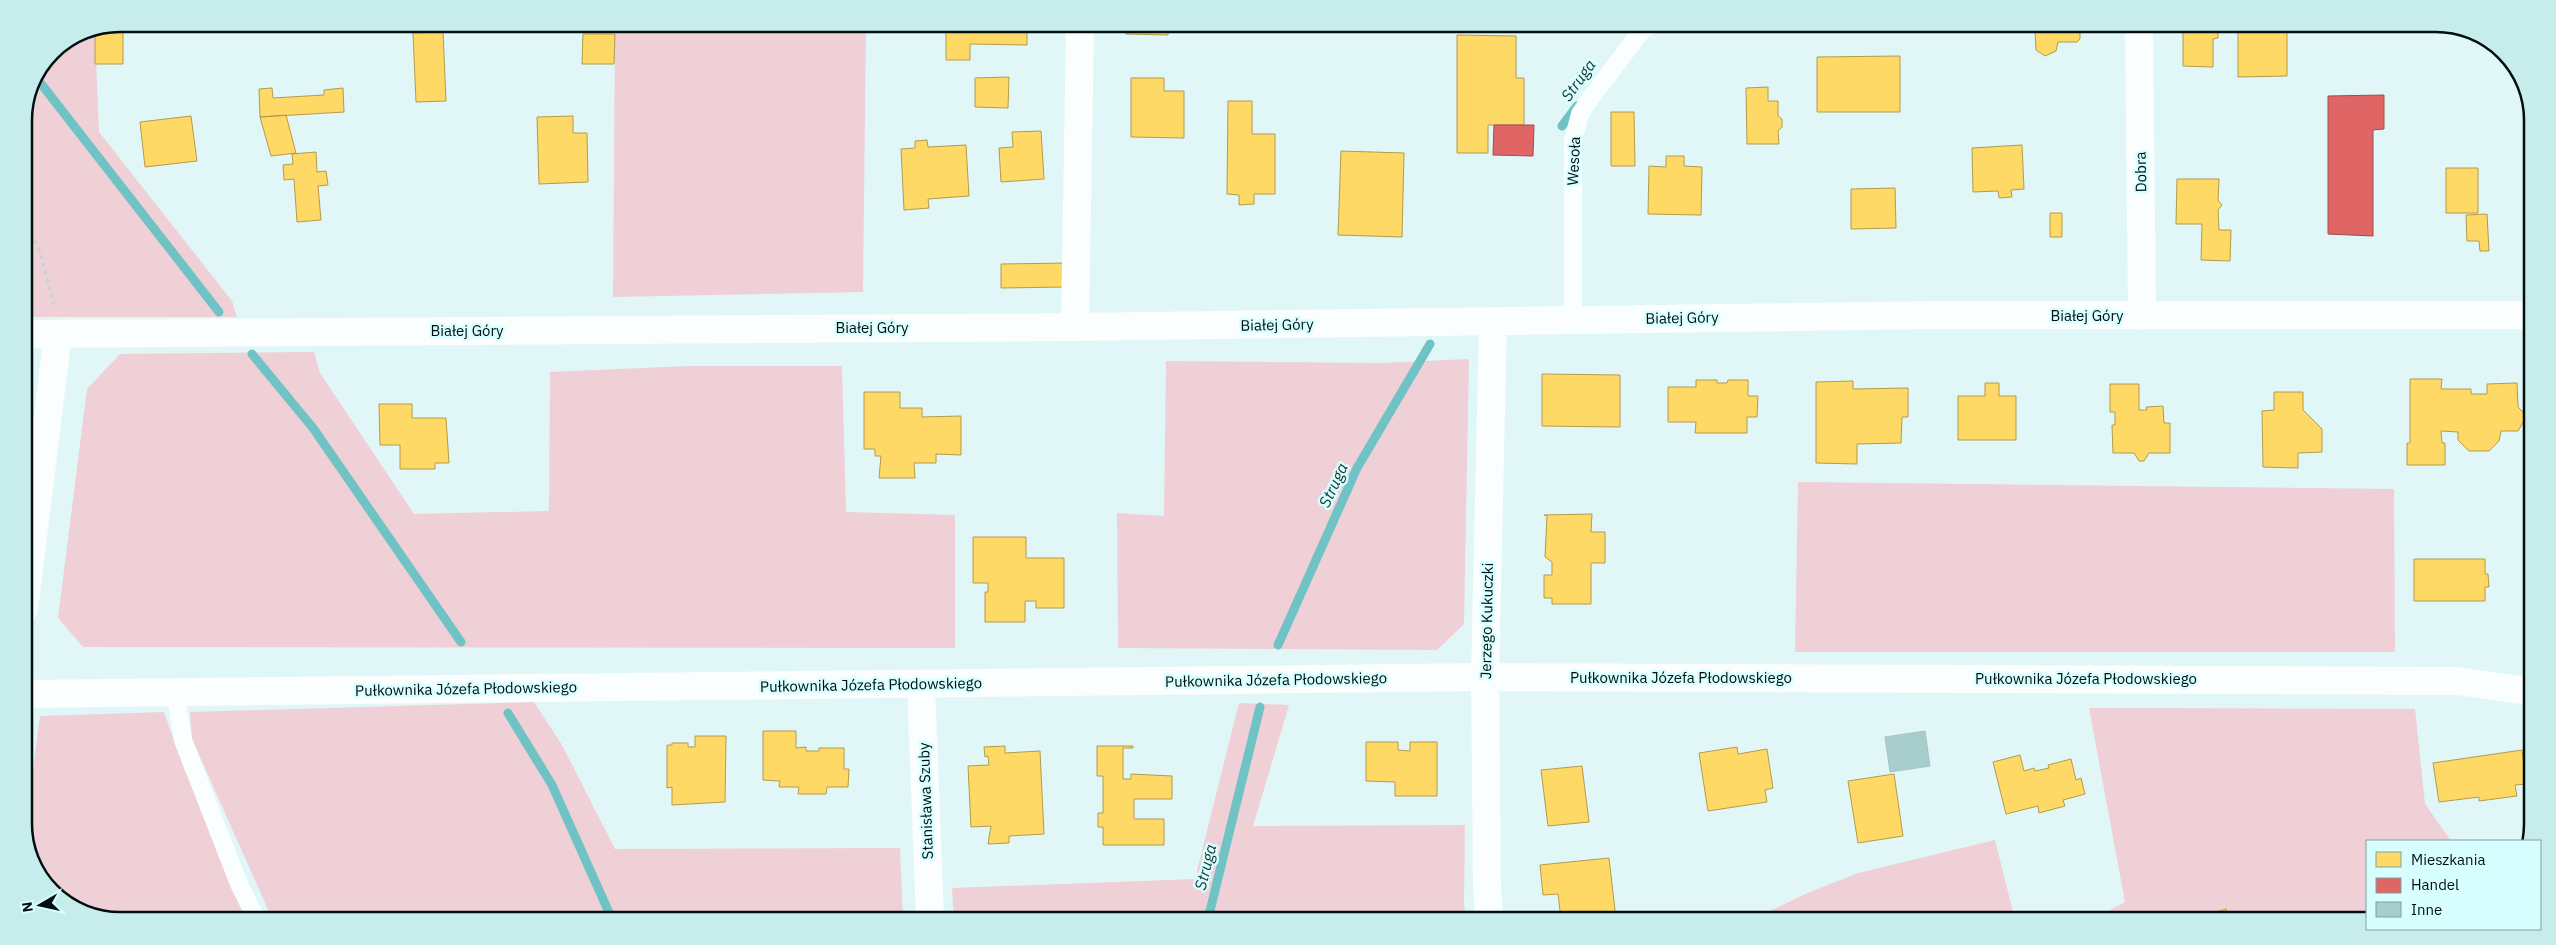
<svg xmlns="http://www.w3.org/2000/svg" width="2556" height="945" font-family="'IBM Plex Sans',sans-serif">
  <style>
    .green { fill: #efd0d7 }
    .homes { fill: #ffd966; stroke: #b29c4c }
    .shops { fill: #e06666; stroke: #9d4c4c }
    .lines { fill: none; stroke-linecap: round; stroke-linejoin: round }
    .stream { stroke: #70c3c4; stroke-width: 9 }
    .building { fill: #a7cdcd; stroke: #aec1c1 }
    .path { stroke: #ccd1d1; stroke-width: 3; stroke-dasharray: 4 4; stroke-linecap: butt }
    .lane { stroke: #fafefe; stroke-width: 18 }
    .street { stroke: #fafefe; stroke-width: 28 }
    .labels { text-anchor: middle; stroke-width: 5; stroke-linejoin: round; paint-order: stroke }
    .street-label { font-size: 15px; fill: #000e0f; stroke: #d8ffff }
    .water-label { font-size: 16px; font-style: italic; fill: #1c3535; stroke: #d8ffff }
    .rim { fill: none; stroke: #000e0f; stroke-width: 2.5 }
  </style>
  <rect width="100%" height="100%" fill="#e1f6f6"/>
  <path class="green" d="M615 25H866L863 292 613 297Z
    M95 29 99 132 232 301 237 317H24V114L34 78 52 52 84 31Z
    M314 352 320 373 414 514 549 511 550 372 689 366H842L846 512 955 515V648L83 647 58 618 87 389 120 354Z
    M1469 359 1464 624 1437 650 1118 648 1117 513 1164 516 1166 361 1382 363Z
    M1798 482 2394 489 2395 652H1795Z
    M534 702 562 745 615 849 900 848 903 918 271 916 192 739 190 712Z
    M1239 703 1289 705 1253 826 1465 825 1464 905 1466 914 1452 919 954 918 952 888 1195 879Z
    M2089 708 2415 709 2425 804 2451 841H2367V921L2091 920 2125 902Z
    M164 712 183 766 246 916H89L44 883 25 833 40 716Z
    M1995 840 2015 920H1752L1805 894 1858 873Z"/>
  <path class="homes" d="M115 25H123V64H95V29Z
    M946 26H1027V45L970 44V60H946Z
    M1126 26H1168V35L1126 34Z
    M1343 26 1401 27V29L1343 28Z
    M2006 28H2080V39L2077 42H2058L2056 51 2045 56 2036 50 2035 30H2006Z
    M2183 28H2218V38L2213 39V67L2183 66Z
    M2238 28 2287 29V76L2238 77Z
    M443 32 446 101 416 102 413 33Z
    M583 34H615L614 64H582Z
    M1457 35 1516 36V78H1524V125H1488V153H1457Z
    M1900 56V112H1817V57Z
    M1009 77 1008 108 975 107V78Z
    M1131 78H1164V91H1184V138L1131 137Z
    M1768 87V101H1778V116L1782 119V127L1778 131 1779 144H1747L1746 88Z
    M272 88 273 98 324 95V90L343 88 344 112 260 117 259 89Z
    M1228 101H1252V134H1275V194H1254V204L1239 205V195L1227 194Z
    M1611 112H1634L1635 166H1611Z
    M286 115 296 153 271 156 260 117Z
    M191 116 197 161 145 167 140 122Z
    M573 116V133H587L588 182 539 184 537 117Z
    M1041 131 1044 179 1001 182 999 148 1013 147 1012 132Z
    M927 140 928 147 966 145 969 196 928 199 929 208 904 210 901 149 915 148V141Z
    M2022 145 2024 189 2011 190 2012 197 1999 198 1998 191 1973 192 1972 148Z
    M1341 151 1404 153 1402 237 1338 235Z
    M316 152 317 172 326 171 328 185 318 186 321 220 297 222 294 179 284 180 283 165 293 164 292 154Z
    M1666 156H1684V166L1702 167 1701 215 1648 214 1649 166 1666 167Z
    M2446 168H2478V213H2446Z
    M2177 179H2219L2218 200 2222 205 2218 210 2219 230H2231L2230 261 2201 260 2202 224H2176Z
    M1895 188 1896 228 1851 229V189Z
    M2050 213H2062V237H2050Z
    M2487 214 2489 251H2480L2479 241H2467L2466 215Z
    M1066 263V287L1001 288V264Z
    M1542 374 1620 375V427L1542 426Z
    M2410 379H2442L2441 389H2471V394H2487V384L2517 383 2518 407 2524 413V421L2518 431H2501L2499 441 2489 451H2469L2458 440V432L2441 431 2442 443H2445V465H2407V443H2410Z
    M1696 380H1717V383H1727L1728 380H1748V396H1758L1757 417H1747V433H1695L1696 422H1668V387H1696Z
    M1853 381V389L1908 388V417H1902L1901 443 1857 444V464L1816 463V382Z
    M1985 383H1999V396H2016V440H1958V396H1985Z
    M2110 384H2139V410H2147L2146 407 2163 406 2164 423H2170V453H2149L2144 461H2139L2134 453H2113L2112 425H2115V412H2110Z
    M864 392H900V408H922V417L961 416V455L936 454V463H914L915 478H879L881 456H875V449H864Z
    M2274 392H2303V410L2322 429V452L2298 453V468L2263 467 2262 411 2274 410Z
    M379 404H412V418H446L449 463H435V469H400V445H380Z
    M1592 514 1591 532H1605V563H1591V604H1552V598H1544V575H1552V562L1545 557 1547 516 1544 515Z
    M973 537H1026V558H1064V608H1036V601H1025V622H985V592H988V583H973Z
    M2414 559H2485V574H2488L2489 587H2485V601H2414Z
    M763 731H796V748L806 747V751H819V748H844V769H849L848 787H827L826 794H798L799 787H779L780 781 763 780Z
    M695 736H726L725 802 672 805V787L667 788V745H672V743H688V747H695Z
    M1366 742H1398V750L1410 751V742H1437V796H1395V782L1366 781Z
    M1005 746V753L1040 751 1044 834 1009 836V843L988 844 991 826 971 827 968 766 989 765 988 756 985 757 984 747Z
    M1097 746H1133V748H1123V779H1131V774L1172 776V799H1134V819H1164V845H1103V827H1098V813H1103V776H1097Z
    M1737 747 1738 754 1767 749 1773 788 1765 790 1767 802 1708 811 1699 753Z
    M2522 750 2526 784 2515 785 2517 796 2479 801V797L2439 802 2433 763Z
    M2020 755 2024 771 2034 768 2035 771 2049 768 2048 765 2071 759 2076 780 2081 778 2085 794 2063 800 2065 806 2039 813 2038 806 2006 814 1993 762Z
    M1582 766 1589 822 1548 826 1541 770Z
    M1894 774 1903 836 1858 843 1848 781Z
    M1609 858 1616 919H1561L1558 894 1543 895 1540 865Z
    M2226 909 2229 921H2190Z"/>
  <path class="shops" d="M2384 95V129L2373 130V236L2328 234V96Z
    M1494 125H1534L1533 156 1493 155Z"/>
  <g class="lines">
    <path class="stream" d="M35 76 219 312
      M1562 126 1577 106
      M252 354 313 428 461 642
      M1278 645 1357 468 1430 344
      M508 713 552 785 611 917
      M1208 919 1260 707"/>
  </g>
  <path class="building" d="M1925 731 1930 766 1890 772 1885 737Z"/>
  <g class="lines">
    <path class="path" d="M24 219 40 252 54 304"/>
    <path class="lane" d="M1573 319V141L1580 114 1590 99 1643 29 1647 27
      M175 692 183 740 239 884 255 916"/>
    <path class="street" d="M2139 28 2142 316
      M1075 327 1080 26
      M24 334 1075 327 1938 315H2531
      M24 609 58 334
      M921 684 930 918
      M24 694 1485 677 2456 681 2528 691
      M1489 919 1487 886 1485 677 1493 323"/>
  </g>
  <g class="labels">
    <g class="street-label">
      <text transform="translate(1574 161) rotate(-87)" y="5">Wesoła</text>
      <text transform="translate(2141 172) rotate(-91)" y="5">Dobra</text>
      <text x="2087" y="321">Białej Góry</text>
      <text transform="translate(1682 318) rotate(-1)" y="5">Białej Góry</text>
      <text transform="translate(1277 325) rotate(-1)" y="5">Białej Góry</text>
      <text x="872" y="333">Białej Góry</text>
      <text x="467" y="336">Białej Góry</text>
      <text transform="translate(1487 621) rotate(-89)" y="5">Jerzego Kukuczki</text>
      <text x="1681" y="683">Pułkownika Józefa Płodowskiego</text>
      <text x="2086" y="684">Pułkownika Józefa Płodowskiego</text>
      <text transform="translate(1276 680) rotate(-1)" y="5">Pułkownika Józefa Płodowskiego</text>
      <text transform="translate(871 685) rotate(-1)" y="5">Pułkownika Józefa Płodowskiego</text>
      <text transform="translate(466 689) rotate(-1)" y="5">Pułkownika Józefa Płodowskiego</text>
      <text transform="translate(926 801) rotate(-92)" y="5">Stanisława Szuby</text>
    </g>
    <g class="water-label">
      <text transform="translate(1578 80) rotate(-54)" y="6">Struga</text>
      <text transform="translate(1333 485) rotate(-65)" y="6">Struga</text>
      <text transform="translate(1205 867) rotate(-76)" y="6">Struga</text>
    </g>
  </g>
  <path d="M0 0H2556V945H0ZM120 32H2436A88 88 0 0 1 2524 120V824A88 88 0 0 1 2436 912H120A88 88 0 0 1 32 824V120A88 88 0 0 1 120 32Z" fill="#c7ecec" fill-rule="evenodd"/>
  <path class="rim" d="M120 32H2436A88 88 0 0 1 2524 120V824A88 88 0 0 1 2436 912H120A88 88 0 0 1 32 824V120A88 88 0 0 1 120 32Z"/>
  <rect x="2366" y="840" width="175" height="90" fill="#d8ffff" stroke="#829f9f"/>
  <rect x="2376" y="852" width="25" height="15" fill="#ffd966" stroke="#829f9f"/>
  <text x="2411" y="865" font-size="15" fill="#000e0f">Mieszkania</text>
  <rect x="2376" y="878" width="25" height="15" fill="#e06666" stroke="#829f9f"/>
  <text x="2411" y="890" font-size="15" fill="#000e0f">Handel</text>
  <rect x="2376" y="902" width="25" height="15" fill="#a7cdcd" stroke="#829f9f"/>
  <text x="2411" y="915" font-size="15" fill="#000e0f">Inne</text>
  <g transform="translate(40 905) rotate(261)" stroke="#d8ffff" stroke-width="4" paint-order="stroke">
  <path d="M0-4L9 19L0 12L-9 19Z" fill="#000e0f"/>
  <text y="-8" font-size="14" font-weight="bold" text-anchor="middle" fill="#000e0f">N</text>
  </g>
</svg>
